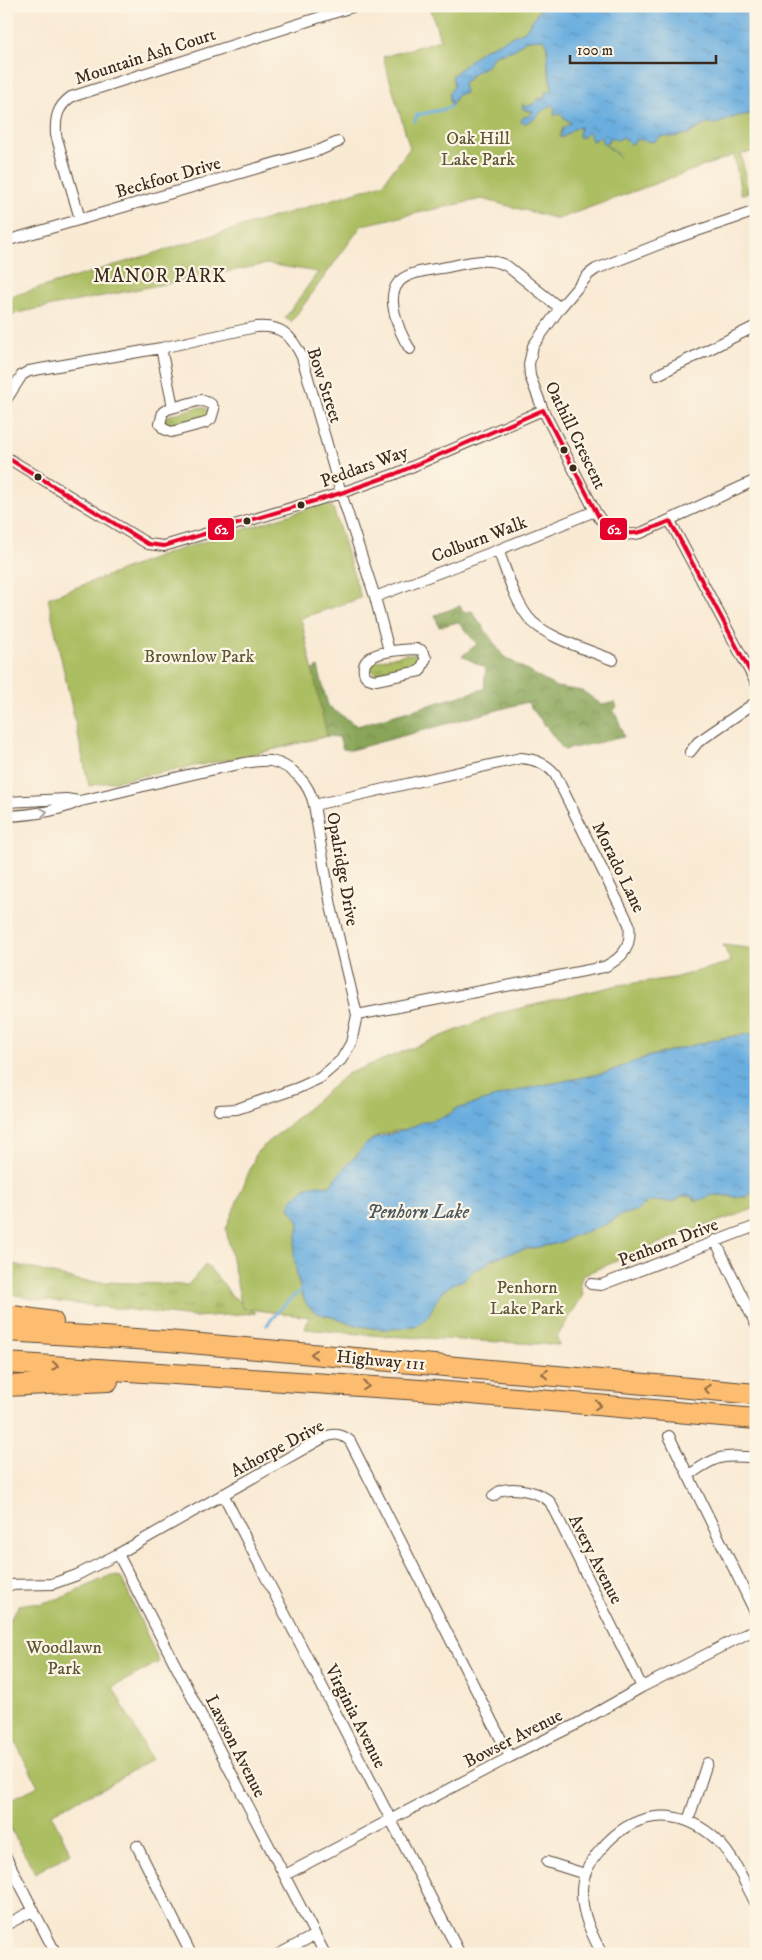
<svg xmlns="http://www.w3.org/2000/svg" width="762" height="1960" font-family="'IM FELL DW Pica',serif">
  <style>
    .grass { fill: url(#grass-tufts); stroke: #747440 }
    .forest { fill: url(#forest-crowns); stroke: #62683b }
    .green { fill: #acbe62; stroke: #747440 }
    .water { fill: url(#water-ripples); stroke: #526c7e }
    .lines { fill: none; stroke-linecap: round; stroke-linejoin: round }
    .stream { stroke: #6aaedf; stroke-width: 3 }
    .minor-casing { stroke: #584739; stroke-width: 12 }
    .motorway-casing { stroke: #584739; stroke-width: 22 }
    .minor { stroke: #fff; stroke-width: 10 }
    .motorway { stroke: #fcbd6f; stroke-width: 20 }
    .bus-1-casing { stroke: #fcf5e5; stroke-width: 8 }
    .bus-1 { stroke: #e4002b; stroke-width: 4 }
    .oneway { stroke: #a79f9a }
    .oneway2 { stroke: #926c42 }
    .bus-dot { fill: #3b2a1e; stroke: #fcf5e5; stroke-width: 2 }
    .labels { text-anchor: middle; stroke-width: 4.5; stroke-linejoin: round; paint-order: stroke }
    .street-label { font-size: 18px; fill: #3b2a1e; stroke: #fcf5e5 }
    .park-label { font-size: 18px; fill: #5d5632; stroke: #fcf5e5 }
    .neighbourhood-label { font-size: 19px; letter-spacing: 1px; fill: #3b2a1e; stroke: #fcf5e5 }
    .water-label { font-size: 19px; font-style: italic; fill: #4b5862; stroke: #fcf5e5 }
    .line-badge { stroke: #fcf5e5; stroke-width: 2 }
    .badge-label { font-size: 14px; text-anchor: middle; font-weight: bold; fill: #fff }
  </style>
  <defs>
    <pattern id="grass-tufts" width="24" height="20" patternUnits="userSpaceOnUse" patternTransform="scale(1.25)"><rect width="24" height="20" fill="#acbe62"/><path d="M3 7l-1-3M5 7V3M7 7l1-3M15 17l-1-3M17 17v-4M19 17l1-3" fill="none" stroke="#8d9b50"/></pattern>
    <pattern id="forest-crowns" width="20" height="18" patternUnits="userSpaceOnUse" patternTransform="scale(1.25)"><rect width="20" height="18" fill="#89a558"/><path d="M2 6a3 3 0 1 1 6 0M12 15a3 3 0 1 1 6 0" fill="none" stroke="#718748"/></pattern>
    <pattern id="water-ripples" width="26" height="14" patternUnits="userSpaceOnUse" patternTransform="scale(1.25)"><rect width="26" height="14" fill="#6aaedf"/><path d="M2 4q2-2 4 0t4 0M15 11q2-2 4 0t4 0" fill="none" stroke="#588eb4"/></pattern>
  </defs>
  <rect width="100%" height="100%" fill="#fcf5e5"/>
  <filter id="ink" filterUnits="userSpaceOnUse"><feTurbulence type="fractalNoise" baseFrequency=".02" numOctaves="2"/><feDisplacementMap in="SourceGraphic" scale="10" xChannelSelector="R" yChannelSelector="G"/><feConvolveMatrix kernelMatrix="1 2 1 2 8 2 1 2 1" color-interpolation-filters="sRGB"/></filter>
  <filter id="wash" filterUnits="userSpaceOnUse"><feTurbulence type="fractalNoise" baseFrequency=".0096" numOctaves="4" result="noise"/><feDisplacementMap in="SourceGraphic" scale="20" xChannelSelector="R" yChannelSelector="G"/><feGaussianBlur stdDeviation="1.12" result="paint"/><feColorMatrix in="noise" values="0 0 0 0 0 0 0 0 0 0 0 0 0 0 0 0 0 1.4 0 .05"/><feComposite in="paint" operator="in"/></filter>
  <g filter="url(#wash)">
    <rect width="100%" height="100%" fill="#f9ead4"/>
    <path class="grass" d="M199 407 206 408 208 412 207 416C195 425 178 429 165 425V418L170 415Z
      M405 654H417L419 662 417 665 377 674H375L370 668 373 662Z
      M6 1262 81 1281 188 1285 206 1264 224 1285 231 1295 256 1313 194 1317 32 1299 6 1293Z"/>
    <path class="forest" d="M460 606 464 612 472 611 503 656 556 687 583 691 602 705 615 702 617 707 613 711 617 717 624 737 564 750 527 702 351 750 343 749 339 737 327 736 242 757 280 692 318 667 328 706 357 726 484 689 486 668 462 656 477 644 458 622 439 627 435 615Z"/>
    <path class="green" d="M430 6H542L525 31 481 51 452 76 454 86C451 93 447 98 452 105L457 95 465 93 463 84 464 81 478 70 483 68 495 55 514 50 526 40 544 39 547 45 548 67 552 88 551 92H547L545 99 538 98 535 103 527 107 524 106 526 111H533L530 116 524 117 531 121C538 116 543 108 552 105L555 108 554 115 560 114 571 124C565 126 561 130 560 137H564L568 132 578 127 585 133 589 131 594 141 601 136 602 140 607 143 611 138 623 137 628 142C631 141 633 139 636 139 646 138 653 145 661 136L672 137 688 134 708 123 716 124 737 116 756 113V151L741 154 748 193 741 194 734 155 558 219 482 199 362 225 291 322 285 318 318 272 267 264 16 313 6 319V298L383 184 393 169H394L410 148 383 57 440 40Z
      M327 503 333 508 361 598 301 618 327 736 242 757 89 786 48 598 171 552Z
      M723 945 756 949V1033L722 1038 650 1056 605 1073 524 1089 456 1109C442 1123 420 1121 403 1131L400 1130 380 1135 371 1140 330 1185 308 1186 293 1199 289 1208C292 1211 296 1215 298 1220 300 1228 295 1241 295 1250 294 1263 299 1299 310 1307 319 1314 328 1315 338 1319 360 1328 390 1332 413 1326 432 1321 432 1297 447 1287 452 1283 458 1282 464 1280L474 1270 483 1267 492 1259 517 1251 559 1243 573 1236 613 1221 619 1216 638 1210 649 1201 666 1202 675 1201 681 1196H690L695 1201 713 1195 747 1197 750 1193 756 1194V1208L669 1239 583 1275 580 1283 583 1295 557 1337 559 1345 383 1336 305 1329 309 1317 242 1308 226 1229 257 1152 347 1074 500 1013 618 985 673 978 731 962Z
      M111 1575 121 1577 159 1662 113 1687 151 1759 108 1786 79 1799 51 1814 71 1853 35 1873 6 1820V1802L38 1786 6 1724V1626L19 1605 31 1603 39 1604 64 1597Z"/>
    <path class="water" d="M542 6H756V113L737 116 716 124 708 123 688 134 672 137 661 136 653 142 636 139 634 143 630 144 623 137 618 140 611 138 605 144 620 157 602 142 601 136 592 141 589 131 583 137H579L580 127C571 128 566 137 560 138L563 128 571 123 560 114 554 115 555 108 552 105C540 109 538 119 525 123L520 121 524 117 530 116 533 111 523 109 522 104 527 107 535 103 539 98 544 99 545 92H551L552 88 548 67 547 45 544 39 526 40 514 50 497 54 493 57 487 66 470 75 468 80 464 81 463 84 465 93 457 95 451 106 449 94 454 86 452 76 481 51 525 31Z
      M756 1033V1194L750 1193 747 1197 713 1195 697 1201 690 1196H683L675 1201 666 1202 649 1201 638 1210 619 1216 605 1225 573 1236 559 1243 517 1251 492 1259 483 1267 474 1270 464 1280C429 1289 438 1316 417 1325 409 1328 398 1328 390 1329 377 1330 351 1325 338 1319 330 1316 317 1315 310 1308 300 1299 294 1263 294 1250 295 1242 298 1232 299 1225 299 1215 285 1211 291 1202 296 1194 307 1186 315 1185 321 1184 325 1187 330 1185L353 1158H356C365 1136 386 1136 405 1130 411 1128 417 1124 423 1122 435 1119 447 1118 456 1109L524 1089 605 1073 647 1057 722 1038Z"/>
    <g class="lines">
      <path class="stream" d="M415 121 417 115 445 109 451 106
        M267 1325 279 1310 304 1287"/>
    </g>
  </g>
  <g filter="url(#ink)">
    <g class="lines">
      <defs>
        <path id="minor" d="M756 211 670 240 596 269 589 274 560 308 533 346 529 364 530 376 543 410 595 511C605 529 620 538 641 533L756 480
          M80 219 56 135C55 118 57 107 71 97L355 6
          M6 241 320 150 338 142
          M161 348 173 407
          M410 349C401 336 397 325 394 310 386 272 419 272 447 267 467 263 487 256 507 266L560 308
          M657 375 756 326
          M6 400 22 375 29 371 161 348 256 327C282 325 291 335 302 357L341 493 375 597 389 651
          M201 400 211 404 214 409 211 419 205 423 171 432 164 429 160 424 163 412 168 409Z
          M6 457 148 544 164 546 341 493 395 474 543 410
          M670 521 756 683
          M498 550C507 572 513 597 528 617 543 637 589 650 613 660
          M375 597 498 550 595 511
          M416 649 421 650 426 658 420 671 376 680C370 679 365 678 364 672 360 650 401 650 416 649Z
          M690 752 698 742 756 702
          M6 802 66 799 79 801
          M314 805 521 758C534 759 546 763 555 774L629 924C632 947 623 958 604 967L357 1015
          M6 816C31 815 57 812 80 801 130 790 179 776 229 766 243 764 257 759 271 761 293 766 309 783 314 805L331 906 357 1015 351 1043 341 1060 320 1078 298 1088 237 1109 219 1110
          M715 1240 756 1325
          M591 1284 601 1285 756 1226
          M669 1436 756 1614
          M688 1476C715 1456 723 1454 756 1458
          M223 1494 460 1954
          M493 1496C496 1494 500 1490 503 1490 517 1487 540 1492 550 1502L642 1687
          M118 1554 325 1954
          M6 1585 52 1584 77 1575 118 1554 323 1438C333 1433 341 1433 350 1441L510 1757
          M688 1821 707 1763
          M137 1846 191 1954
          M6 1857 56 1954
          M547 1862 585 1874
          M285 1875 510 1757 575 1725 642 1687 756 1629
          M6 1925 34 1910
          M279 1954 315 1935
          M602 1954C591 1933 581 1913 582 1889 583 1873 591 1860 602 1848 631 1814 672 1805 710 1834 732 1851 743 1880 756 1904"/>
        <path id="motorway" d="M6 1315 53 1322
          M6 1331 168 1341 756 1394
          M6 1363 436 1391 756 1419
          M6 1386 108 1381"/>
      </defs>
      <use href="#minor" class="minor-casing"/>
      <use href="#motorway" class="motorway-casing"/>
      <use href="#minor" class="minor"/>
      <use href="#motorway" class="motorway"/>
      <defs>
        <path id="bus-1" d="M6 457 148 544 164 546 341 493 395 474 543 410 602 523C629 541 643 532 670 521L756 683"/>
      </defs>
      <use href="#bus-1" class="bus-1-casing"/>
      <use href="#bus-1" class="bus-1"/>
    </g>
    <defs><path id="oneway-chevron" d="M-2-3.5L2.5 0L-2 3.5" fill="none" stroke-width="1.6" stroke-linecap="round" stroke-linejoin="round" transform="scale(1.25)"/></defs>
    <use class="oneway" href="#oneway-chevron" transform="translate(44 812) rotate(-11)"/>
    <g class="oneway2">
      <use href="#oneway-chevron" transform="translate(314 1354) rotate(-175)"/>
      <use href="#oneway-chevron" transform="translate(55 1366) rotate(3)"/>
      <use href="#oneway-chevron" transform="translate(545 1374) rotate(-175)"/>
      <use href="#oneway-chevron" transform="translate(366 1386) rotate(4)"/>
      <use href="#oneway-chevron" transform="translate(707 1389) rotate(-175)"/>
      <use href="#oneway-chevron" transform="translate(598 1405) rotate(5)"/>
    </g>
  </g>
  <g class="bus-dot">
    <circle cx="564" cy="450" r="4.5"/>
    <circle cx="573" cy="468" r="4.5"/>
    <circle cx="38" cy="477" r="4.5"/>
    <circle cx="301" cy="505" r="4.5"/>
    <circle cx="247" cy="521" r="4.5"/>
  </g>
  <g class="labels">
    <g class="street-label">
      <text transform="translate(145 56) rotate(-18)" y="6">Mountain Ash Court</text>
      <text transform="translate(168 177) rotate(-16)" y="6">Beckfoot Drive</text>
      <text transform="translate(325 385) rotate(72)" y="6">Bow Street</text>
      <text transform="translate(576 435) rotate(64)" y="6">Oathill Crescent</text>
      <text transform="translate(364 466) rotate(-20)" y="6">Peddars Way</text>
      <text transform="translate(479 539) rotate(-21)" y="6">Colburn Walk</text>
      <text transform="translate(619 867) rotate(64)" y="6">Morado Lane</text>
      <text transform="translate(343 869) rotate(80)" y="6">Opalridge Drive</text>
      <text transform="translate(668 1242) rotate(-21)" y="6">Penhorn Drive</text>
      <text transform="translate(381 1360) rotate(5)" y="6">Highway 111</text>
      <text transform="translate(277 1448) rotate(-28)" y="6">Athorpe Drive</text>
      <text transform="translate(596 1559) rotate(63)" y="6">Avery Avenue</text>
      <text transform="translate(356 1716) rotate(63)" y="6">Virginia Avenue</text>
      <text transform="translate(513 1738) rotate(-27)" y="6">Bowser Avenue</text>
      <text transform="translate(236 1746) rotate(63)" y="6">Lawson Avenue</text>
    </g>
    <g class="park-label">
      <text x="478" y="144">Oak Hill<tspan x="478" dy="21">Lake Park</tspan></text>
      <text x="199" y="662">Brownlow Park</text>
      <text x="527" y="1293">Penhorn<tspan x="527" dy="21">Lake Park</tspan></text>
      <text x="64" y="1653">Woodlawn<tspan x="64" dy="21">Park</tspan></text>
    </g>
    <g class="neighbourhood-label">
      <text x="160" y="282">MANOR PARK</text>
    </g>
    <g class="water-label">
      <text x="418" y="1218">Penhorn Lake</text>
    </g>
  </g>
  <g class="line-badge">
    <rect x="207" y="517" width="28" height="24" rx="5" fill="#e4002b"/>
    <rect x="599" y="517" width="29" height="24" rx="5" fill="#e4002b"/>
  </g>
  <g class="badge-label">
    <text x="221" y="534">62</text>
    <text x="614" y="534">62</text>
  </g>
  <rect width="762" height="1960" fill="none" stroke="#fcf5e5" stroke-width="25"/>
  <path d="M570 55v8h146v-8" fill="none" stroke="#3b2a1e" stroke-width="2.5"/>
  <text x="577" y="55" font-size="15" fill="#3b2a1e" stroke="#fcf5e5" stroke-width="4" paint-order="stroke">100 m</text>
</svg>
